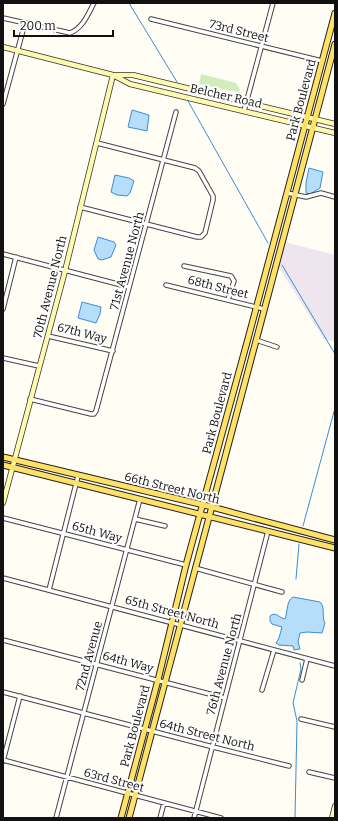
<svg xmlns="http://www.w3.org/2000/svg" width="338" height="821" font-family="Bitter,serif">
  <style>
    .industrial { fill: #eee5ef }
    .green { fill: #d2edbb }
    .water { fill: #b6ddf9; stroke: #398ed4 }
    .lines { fill: none; stroke-linecap: round; stroke-linejoin: round }
    .stream { stroke: #398ed4; stroke-width: 1 }
    .street-casing { stroke: #444; stroke-width: 5.5 }
    .secondary-casing { stroke: #333; stroke-width: 6 }
    .primary-casing { stroke: #222; stroke-width: 7 }
    .street { stroke: #fff; stroke-width: 3.5 }
    .secondary { stroke: #fffaaf; stroke-width: 4.5 }
    .primary { stroke: #fee165; stroke-width: 5 }
    .labels { text-anchor: middle; stroke-width: 4; stroke-linejoin: round; paint-order: stroke }
    .street-label { font-size: 12px; fill: #111; stroke: #fff }
  </style>
  <rect width="100%" height="100%" fill="#fffdf4"/>
  <path class="industrial" d="M285 242 335 255V342L324 339 278 266Z"/>
  <path class="green" d="M201 74 236 83 240 90 237 92 199 84Z"/>
  <path class="water" d="M132 110 149 115 147 131 128 127Z
    M309 168 323 172 320 188 310 194 306 193V183Z
    M115 175 129 178 134 181 130 193 127 196 117 195 111 192Z
    M98 237 114 242 116 245 111 257 102 260 98 259 94 250Z
    M82 302 101 307 100 314 96 323 78 318Z
    M293 597 320 602C326 608 321 616 325 623L322 633 307 632 300 633 298 642 300 649 294 650 293 646 279 645 276 643 279 638 282 627 272 624 270 621V616C276 611 279 618 285 619 288 612 286 601 293 597Z"/>
  <g class="lines">
    <path class="stream" d="M129 3 177 82
      M188 101 268 243
      M282 265 335 354
      M303 526 335 408
      M296 579 299 544
      M295 818 297 721 293 703 301 669 300 663"/>
    <defs>
      <path id="street" d="M3 18 70 33C83 28 88 14 94 3
        M151 19 322 61
        M3 104 25 23
        M244 111 273 3
        M287 193 306 197 321 193 335 197
        M80 207 197 237H201L205 233 213 200V196L199 171 195 168 97 143
        M3 254 129 287
        M184 266 231 276 234 281 228 300
        M166 285 264 309
        M3 309 16 257
        M48 336 113 351
        M256 340 277 347
        M3 358 39 366
        M30 399 91 414H94L96 411 176 112
        M3 518 186 565
        M135 519 165 526
        M195 568 282 592
        M3 578 335 666
        M49 590 78 476
        M3 640 225 698
        M302 680 307 659
        M262 690 274 650
        M3 692 213 747 289 766
        M301 719 335 727
        M3 760 221 818
        M3 761 20 696
        M309 772 335 778
        M56 818 140 499
        M160 818 164 803
        M194 818 268 531"/>
      <path id="secondary" d="M3 47 113 75 130 84 335 133
        M115 75H133L335 124
        M3 503 64 275 113 75
        M332 818 335 806"/>
      <path id="primary" d="M3 457 212 507 335 540
        M3 465 335 548
        M121 818 158 680 186 565 249 335 335 13
        M129 818 335 44"/>
    </defs>
    <use href="#street" class="street-casing"/>
    <use href="#secondary" class="secondary-casing"/>
    <use href="#primary" class="primary-casing"/>
    <use href="#street" class="street"/>
    <use href="#secondary" class="secondary"/>
    <use href="#primary" class="primary"/>
  </g>
  <g class="labels">
    <g class="street-label">
      <text transform="translate(239 31) rotate(14)" y="4">73rd Street</text>
      <text transform="translate(226 96) rotate(13)" y="4">Belcher Road</text>
      <text transform="translate(301 100) rotate(-75)" y="4">Park Boulevard</text>
      <text transform="translate(127 261) rotate(-75)" y="4">71st Avenue North</text>
      <text transform="translate(50 287) rotate(-76)" y="4">70th Avenue North</text>
      <text transform="translate(218 287) rotate(14)" y="4">68th Street</text>
      <text transform="translate(82 333) rotate(14)" y="4">67th Way</text>
      <text transform="translate(217 413) rotate(-75)" y="4">Park Boulevard</text>
      <text transform="translate(172 488) rotate(14)" y="4">66th Street North</text>
      <text transform="translate(97 532) rotate(15)" y="4">65th Way</text>
      <text transform="translate(172 612) rotate(15)" y="4">65th Street North</text>
      <text transform="translate(89 656) rotate(-75)" y="4">72nd Avenue</text>
      <text transform="translate(128 662) rotate(15)" y="4">64th Way</text>
      <text transform="translate(224 664) rotate(-75)" y="4">76th Avenue North</text>
      <text transform="translate(135 726) rotate(-75)" y="4">Park Boulevard</text>
      <text transform="translate(207 735) rotate(14)" y="4">64th Street North</text>
      <text transform="translate(114 780) rotate(15)" y="4">63rd Street</text>
    </g>
  </g>
  <rect width="338" height="821" fill="none" stroke="#111111" stroke-width="8"/>
  <path d="M14 30v6h99v-6" fill="none" stroke="#111111" stroke-width="2"/>
  <text x="20" y="30" font-size="12" fill="#111111" stroke="#ffffff" stroke-width="3" paint-order="stroke">200 m</text>
</svg>
